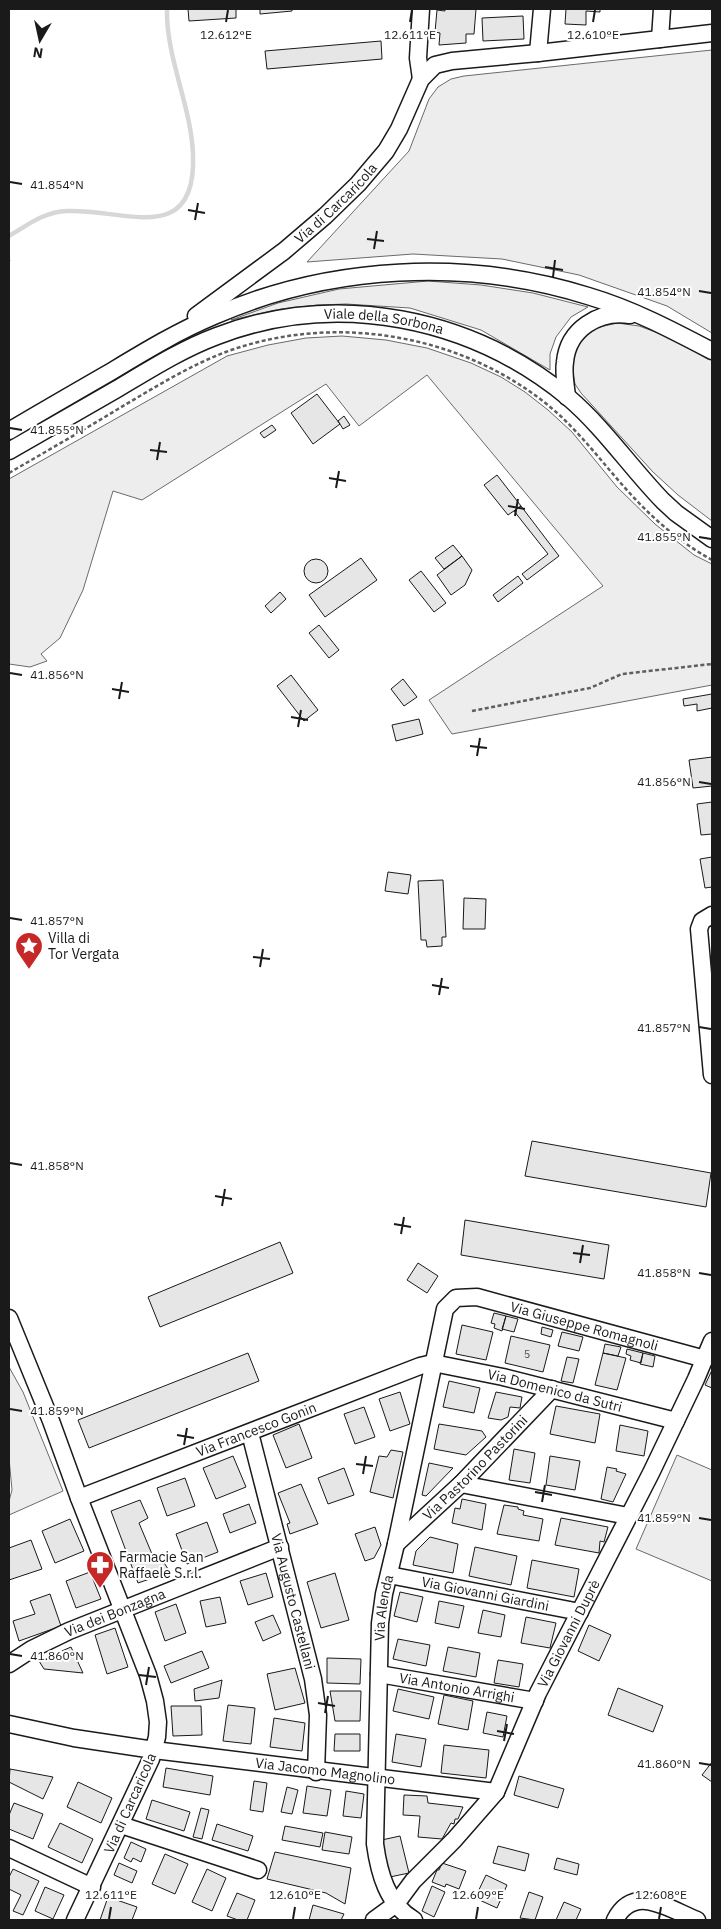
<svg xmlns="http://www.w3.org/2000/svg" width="721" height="1929" font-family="'IBM Plex Sans',sans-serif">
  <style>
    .built { fill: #ededed; stroke: #6a6a6a }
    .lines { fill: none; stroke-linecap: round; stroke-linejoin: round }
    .stream { stroke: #d7d7d7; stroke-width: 4.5 }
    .building { fill: #e6e6e6; stroke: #1a1a1a }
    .minor-casing { stroke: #1a1a1a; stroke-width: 19 }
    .path { stroke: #5f5f5f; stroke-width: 2.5; stroke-dasharray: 4 2.5; stroke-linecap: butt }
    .minor { stroke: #fff; stroke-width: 16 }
    .ticks { fill: none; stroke: #1a1a1a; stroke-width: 2 }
    .labels { text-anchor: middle; stroke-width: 4; stroke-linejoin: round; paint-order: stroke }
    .number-label { font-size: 11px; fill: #4d4d4d }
    .street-label { font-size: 14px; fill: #1a1a1a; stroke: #fff }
    .poi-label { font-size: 14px; fill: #1a1a1a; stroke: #fff; text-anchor: start }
    .ticks-label { font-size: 12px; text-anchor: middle; fill: #1a1a1a; stroke: #fff; stroke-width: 4; stroke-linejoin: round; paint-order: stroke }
  </style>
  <rect width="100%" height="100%" fill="#fff"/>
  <path class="built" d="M712 50V333L667 306 579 275 502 259 413 254 307 262 409 151 429 99 438 87 451 79 464 76Z
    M428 281 481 285 533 293 588 307 571 317 556 337 550 354V370L481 330 410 308 346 304 318 305 281 309 231 320 278 303 339 289Z
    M617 323 639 326 672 338 712 360V521L678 495 653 472 581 393 575 384 572 367 574 355 578 344 586 334 596 328Z
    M342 336 386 340 427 348 471 363 501 377 525 392 548 410 572 432 617 487 655 524 694 555 712 564V685L452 734 429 700 603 586 427 375 359 426 326 384 142 500 113 491 83 590 60 638 41 654 47 661 30 667 9 664V479L227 356 268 345 306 338Z
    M9 1367 23 1392 63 1491 9 1515V1501L12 1490 9 1458Z
    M677 1455 712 1470V1581L636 1549Z"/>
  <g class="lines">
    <path class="stream" d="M9 236C28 225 43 212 67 211 122 208 197 249 193 154 191 105 166 58 167 9"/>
  </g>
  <path class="building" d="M188 9H236V18L189 21Z
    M260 9H292V11L260 14Z
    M445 9H476L474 34H466V43L439 45 440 33 435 32 437 10 445 11Z
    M566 9H600V12L586 11V25L565 24Z
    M523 16 524 39 483 41 482 18Z
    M381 41 382 59 267 69 265 51Z
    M317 394 340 424 313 444 291 413Z
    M344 416 350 425 343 429 338 421Z
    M272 425 276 430 264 438 260 433Z
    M497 475 521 506 508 515 484 485Z
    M521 506 559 556 527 580 522 574 548 554 514 511Z
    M453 545 462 556 444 569 435 558Z
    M462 556 472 570 465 585 451 595 437 575Z
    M361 558 377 580 325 617 309 595Z
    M304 571a12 12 0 1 1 24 0a12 12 0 1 1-24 0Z
    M421 571 446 603 434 612 409 580Z
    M518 576 523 583 498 602 493 595Z
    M280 592 286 599 271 613 265 606Z
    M319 625 339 650 329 658 309 633Z
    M291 675 318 710 304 721 277 686Z
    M403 679 417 697 404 706 391 689Z
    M712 694V708L697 711V704L684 706 683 699Z
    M419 719 423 734 396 741 392 725Z
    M712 757V786L693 788 689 760Z
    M712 802V834L701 835 697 804Z
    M712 857V887L705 888 700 859Z
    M388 872 411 875 408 894 385 891Z
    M443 880 446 937H442V946L427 947 426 940H421L418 881Z
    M464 898 486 899 485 929H463Z
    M532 1141 711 1173 706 1207 525 1176Z
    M465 1220 609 1245 604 1279 461 1255Z
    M280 1242 293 1273 160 1327 148 1297Z
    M418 1263 438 1276 427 1293 407 1280Z
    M494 1313 506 1316 502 1331 494 1328 495 1324 491 1323Z
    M506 1316 518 1319 514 1332 502 1329Z
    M462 1325 493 1332 486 1360 456 1354Z
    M542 1327 553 1330 551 1337 541 1334Z
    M562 1332 583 1337 579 1351 558 1346Z
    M511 1336 550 1345 543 1372 505 1363Z
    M605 1344 621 1347 618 1356 603 1353Z
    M627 1349 643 1353 641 1363 630 1360 631 1356 626 1354Z
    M248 1353 259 1381 89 1448 78 1420Z
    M603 1353 626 1358 617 1390 595 1385Z
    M643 1353 655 1356 653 1367 640 1364Z
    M567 1357 579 1359 573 1383 561 1381Z
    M712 1370V1388L705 1385Z
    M449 1381 480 1388 474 1413 443 1407Z
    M400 1392 410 1424 390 1431 379 1399Z
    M496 1392 522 1397 520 1408 510 1407 508 1417 501 1420 488 1418Z
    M556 1406 600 1414 595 1443 550 1434Z
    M364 1407 375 1437 355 1444 344 1414Z
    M299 1424 312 1458 286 1468 273 1435Z
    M439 1424 482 1431 486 1437 466 1455 434 1449Z
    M620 1425 648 1431 644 1456 616 1451Z
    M514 1449 535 1453 530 1483 509 1480Z
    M391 1450 403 1452 393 1498 370 1492 379 1456 387 1457Z
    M233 1456 246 1487 216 1499 203 1468Z
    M550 1456 580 1461 575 1490 546 1485Z
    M429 1463 453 1468 426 1496 422 1495Z
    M607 1467 617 1469 616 1471 626 1474 613 1502 601 1499Z
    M344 1468 354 1495 328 1504 318 1478Z
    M185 1478 195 1506 167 1516 157 1488Z
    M301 1484 318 1524 290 1534 287 1524 290 1523 278 1493Z
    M462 1499 486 1504 482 1530 452 1523 455 1508 460 1509Z
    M140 1500 148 1518 139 1523 152 1554 159 1555 170 1572 138 1583 111 1511Z
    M249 1504 256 1523 230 1533 223 1514Z
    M504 1505 518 1507V1509L524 1511 523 1515 543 1519 539 1541 497 1534Z
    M561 1518 608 1527 604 1542 600 1541 599 1553 555 1545Z
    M70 1519 84 1551 55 1563 42 1531Z
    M207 1522 218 1552 187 1564 176 1534Z
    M375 1527 381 1545 374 1558 365 1561 355 1534Z
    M430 1537 458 1544 453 1573 413 1565 416 1551Z
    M31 1540 42 1569 9 1580V1548Z
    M475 1547 517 1556 511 1585 469 1576Z
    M532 1560 579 1569 574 1597 527 1588Z
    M90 1572 101 1599 76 1608 66 1581Z
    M266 1573 273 1597 248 1605 240 1581Z
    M335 1573 349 1620 321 1628 307 1582Z
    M400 1592 423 1597 417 1622 394 1616Z
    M50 1594 61 1626 19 1641 13 1621 35 1614 30 1601Z
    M220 1597 226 1623 206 1627 200 1601Z
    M439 1601 464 1606 459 1628 435 1623Z
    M176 1604 186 1633 165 1641 155 1612Z
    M483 1610 505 1615 501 1637 478 1633Z
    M273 1615 281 1633 263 1641 255 1622Z
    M526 1617 556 1623 550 1648 521 1643Z
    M589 1625 611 1635 599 1661 578 1651Z
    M115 1628 128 1667 107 1674 95 1635Z
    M398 1639 430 1645 426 1666 393 1659Z
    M71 1647 83 1673 44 1669 39 1661Z
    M448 1647 480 1653 476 1677 443 1671Z
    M202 1651 209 1668 171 1683 164 1666Z
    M327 1658 361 1659 360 1684 327 1683Z
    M498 1660 523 1664 519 1687 494 1683Z
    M295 1668 305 1703 275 1710 267 1674Z
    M222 1680 219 1698 195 1701 194 1689Z
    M618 1688 663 1706 653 1732 608 1715Z
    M398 1689 434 1697 429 1719 393 1711Z
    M330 1691H361L360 1721H335Z
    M444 1695 473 1701 468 1730 438 1724Z
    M228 1705 255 1708 251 1744 223 1741Z
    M171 1706H201L202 1735 173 1736Z
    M487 1712 507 1716 503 1737 483 1733Z
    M274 1718 305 1723 302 1751 270 1747Z
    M335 1734H360V1751H334Z
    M396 1734 426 1739 421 1767 392 1762Z
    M444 1745 489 1750 486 1778 441 1773Z
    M712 1762V1782L702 1775Z
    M166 1768 213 1776 210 1795 163 1787Z
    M10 1769 53 1777 43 1799 9 1782Z
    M519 1776 564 1789 558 1808 514 1795Z
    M254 1781 267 1783 263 1812 250 1810Z
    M78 1782 112 1798 101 1823 67 1807Z
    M307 1786 331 1790 327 1816 303 1813Z
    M287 1787 298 1790 292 1814 281 1812Z
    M346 1791 364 1794 361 1818 343 1816Z
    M404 1795 427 1796 428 1803 463 1807 458 1819H455L454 1824 451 1823 442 1839 418 1837 420 1816 403 1815Z
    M152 1800 190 1812 184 1831 146 1819Z
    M14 1803 43 1814 33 1839 9 1829V1815Z
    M201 1808 209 1810 202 1839 193 1837Z
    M60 1823 93 1839 82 1863 48 1847Z
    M217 1824 253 1836 248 1851 212 1840Z
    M285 1826 323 1833 320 1847 282 1840Z
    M325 1832 352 1837 349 1854 322 1850Z
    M400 1836 409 1873 385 1878 377 1841Z
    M131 1842 146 1849 141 1862 133 1858 131 1862 124 1858Z
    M498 1846 529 1854 525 1871 493 1863Z
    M275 1852 351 1868 345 1904 326 1893 267 1879Z
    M165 1854 188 1864 175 1894 152 1884Z
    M557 1858 579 1864 577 1875 554 1869Z
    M119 1863 137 1871 132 1883 114 1875Z
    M442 1863 466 1871 459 1889 446 1884 445 1887 432 1882 437 1870H439Z
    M13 1869 39 1881 23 1915 13 1911 21 1895 9 1889V1877Z
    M207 1869 226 1878 212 1911 192 1902Z
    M486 1875 507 1885 497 1908 475 1898Z
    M432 1886 445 1892 434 1917 422 1911Z
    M45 1887 64 1895 53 1919 35 1911Z
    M529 1892 543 1897 535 1920 520 1918Z
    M237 1893 255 1900 247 1920H238L227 1916Z
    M108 1897 137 1907 132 1920H100Z
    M564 1902 581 1909 576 1920H556Z
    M313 1905 344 1914 341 1920H309Z"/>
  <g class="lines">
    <defs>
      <g id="minor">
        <path d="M660 39 662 9"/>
        <path d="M538 53 542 9"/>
        <path d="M421 79 418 58 421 9"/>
        <path id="s1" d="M196 316 284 251 325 216 358 184 386 151 399 129 421 79 435 65 452 61 538 53 712 33"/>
        <path d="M567 397C566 385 563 373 565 362 568 329 599 310 630 315"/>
        <path d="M9 431C41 412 74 393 107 374 142 353 176 332 214 316 330 265 467 258 588 296 632 309 672 330 712 351"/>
        <path id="s2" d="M9 451C45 430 81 410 117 389 149 370 182 349 217 336 337 290 471 317 569 398 604 428 631 468 663 501L676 513 712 539"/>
        <path d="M712 915 702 921 699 929 712 1075"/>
        <path d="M9 1318 51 1421 79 1498 148 1675 155 1701 158 1722 157 1737 151 1759 75 1920"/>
        <path id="s3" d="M250 1433 313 1679 318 1715 316 1772"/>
        <path d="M461 1484 628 1516"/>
        <path id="s4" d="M79 1498 420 1366 433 1363 503 1377 676 1421"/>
        <path id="s5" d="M396 1544 461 1484 552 1389"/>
        <path id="s6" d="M389 1575 580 1612"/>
        <path id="s7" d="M9 1664 32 1649 69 1631 280 1547"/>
        <path id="s8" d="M379 1674 535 1701"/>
        <path id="s9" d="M9 1724 74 1738 154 1750 496 1792"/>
        <path d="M121 1825 258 1870"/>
        <path d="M9 1848 92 1887"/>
        <path id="s10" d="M374 1920 396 1904 413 1881 454 1840 496 1792 538 1693 651 1473 696 1379 712 1341"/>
        <path id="s11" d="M414 1920C387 1904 379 1873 375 1844L380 1623 384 1594 396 1544 445 1309 456 1298 477 1297 705 1359"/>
        <path d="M615 1920C634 1883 669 1909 697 1920"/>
      </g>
    </defs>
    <use href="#minor" class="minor-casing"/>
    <path class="path" d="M9 260V261
      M9 473C45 452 82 431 118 409 152 389 187 367 223 353 331 312 460 333 549 406 583 434 608 471 638 502 660 525 685 545 712 560
      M472 711 590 688 622 674 712 664"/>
    <use href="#minor" class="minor"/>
  </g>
  <path class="ticks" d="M226 22 228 10M410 22 412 10M593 22 595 10M10 182 22 184M188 210 205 213M195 220 198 203M367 239 384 241M374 249 377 231M545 267 563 270M553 277 555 260M699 291 711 293M10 428 22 430M150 450 167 452M157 460 160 442M329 478 346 481M336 488 339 471M508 506 525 509M515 516 518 499M699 537 711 539M10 673 22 675M112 689 129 692M119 699 122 682M291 717 308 720M298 727 301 710M470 746 487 748M477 756 480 738M699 782 711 784M10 918 22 920M253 957 270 959M260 967 263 949M432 985 449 988M439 995 442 978M699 1027 711 1029M10 1163 22 1165M215 1196 232 1199M222 1206 225 1189M394 1224 411 1227M401 1234 404 1217M573 1253 590 1255M580 1263 583 1245M699 1273 711 1275M10 1409 22 1411M177 1435 194 1438M184 1445 187 1428M356 1464 373 1466M363 1474 366 1456M535 1492 552 1495M542 1502 545 1485M699 1518 711 1520M10 1654 22 1656M139 1675 156 1677M146 1685 149 1667M318 1703 335 1706M325 1713 328 1696M497 1731 514 1734M504 1741 507 1724M699 1763 711 1765M109 1919 111 1907M293 1919 295 1907M476 1919 478 1907M659 1919 661 1907"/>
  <defs>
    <symbol id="sight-pin" viewBox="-11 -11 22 30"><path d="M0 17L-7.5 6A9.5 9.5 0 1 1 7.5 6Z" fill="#c62828" stroke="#fff"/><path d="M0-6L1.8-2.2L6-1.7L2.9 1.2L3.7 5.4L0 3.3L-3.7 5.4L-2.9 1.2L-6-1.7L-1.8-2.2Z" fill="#fff"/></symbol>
    <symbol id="pharmacy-pin" viewBox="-11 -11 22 30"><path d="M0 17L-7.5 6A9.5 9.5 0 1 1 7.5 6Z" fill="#c62828" stroke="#fff"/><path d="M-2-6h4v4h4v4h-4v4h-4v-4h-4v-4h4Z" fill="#fff"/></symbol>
  </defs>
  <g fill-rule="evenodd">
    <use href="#sight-pin" x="13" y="930" width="32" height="43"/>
    <use href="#pharmacy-pin" x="84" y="1549" width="32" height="43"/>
  </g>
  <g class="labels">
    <g class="number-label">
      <text x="527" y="1358">5</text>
    </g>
    <g class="street-label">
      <text dy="5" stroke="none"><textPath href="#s1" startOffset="180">Via di Carcaricola</textPath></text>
      <text dy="5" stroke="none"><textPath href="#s2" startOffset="408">Viale della Sorbona</textPath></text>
      <text dy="5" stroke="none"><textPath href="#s11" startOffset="778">Via Giuseppe Romagnoli</textPath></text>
      <text dy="5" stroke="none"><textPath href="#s4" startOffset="504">Via Domenico da Sutri</textPath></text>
      <text dy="5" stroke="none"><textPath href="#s4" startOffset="190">Via Francesco Gonin</textPath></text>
      <text dy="5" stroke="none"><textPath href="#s5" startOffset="110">Via Pastorino Pastorini</textPath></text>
      <text dy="5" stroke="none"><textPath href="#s6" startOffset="98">Via Giovanni Giardini</textPath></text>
      <text dy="5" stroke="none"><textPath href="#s3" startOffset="174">Via Augusto Castellani</textPath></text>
      <text dy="5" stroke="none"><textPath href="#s11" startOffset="325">Via Alenda</textPath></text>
      <text dy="5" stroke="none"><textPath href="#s7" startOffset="118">Via dei Bonzagna</textPath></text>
      <text dy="5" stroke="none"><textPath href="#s10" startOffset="352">Via Giovanni Duprè</textPath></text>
      <text dy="5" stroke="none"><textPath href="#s8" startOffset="79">Via Antonio Arrighi</textPath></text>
      <text dy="5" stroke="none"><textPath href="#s9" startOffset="320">Via Jacomo Magnolino</textPath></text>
      <text transform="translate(130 1803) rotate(-66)" y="5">Via di Carcaricola</text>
    </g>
    <g class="poi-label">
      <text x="48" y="943">Villa di<tspan x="48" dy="16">Tor Vergata</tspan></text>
      <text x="119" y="1562">Farmacie San<tspan x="119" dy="16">Raffaele S.r.l.</tspan></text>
    </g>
  </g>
  <g class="ticks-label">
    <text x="226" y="39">12.612°E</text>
    <text x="410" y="39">12.611°E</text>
    <text x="593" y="39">12.610°E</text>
    <text x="57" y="189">41.854°N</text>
    <text x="664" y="296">41.854°N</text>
    <text x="57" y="434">41.855°N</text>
    <text x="664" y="541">41.855°N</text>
    <text x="57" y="679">41.856°N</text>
    <text x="664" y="786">41.856°N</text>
    <text x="57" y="925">41.857°N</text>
    <text x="664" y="1032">41.857°N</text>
    <text x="57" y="1170">41.858°N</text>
    <text x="664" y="1277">41.858°N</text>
    <text x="57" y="1415">41.859°N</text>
    <text x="664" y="1522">41.859°N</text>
    <text x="57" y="1660">41.860°N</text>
    <text x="664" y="1768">41.860°N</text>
    <text x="111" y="1899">12.611°E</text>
    <text x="295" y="1899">12.610°E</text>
    <text x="478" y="1899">12.609°E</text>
    <text x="661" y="1899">12.608°E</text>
  </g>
  <rect width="721" height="1929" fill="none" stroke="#1a1a1a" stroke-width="20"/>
  <g transform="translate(40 40) rotate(189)" stroke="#ffffff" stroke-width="4" paint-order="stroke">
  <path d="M0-4L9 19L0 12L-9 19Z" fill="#1a1a1a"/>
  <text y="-8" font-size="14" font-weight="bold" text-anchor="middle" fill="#1a1a1a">N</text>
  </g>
</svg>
